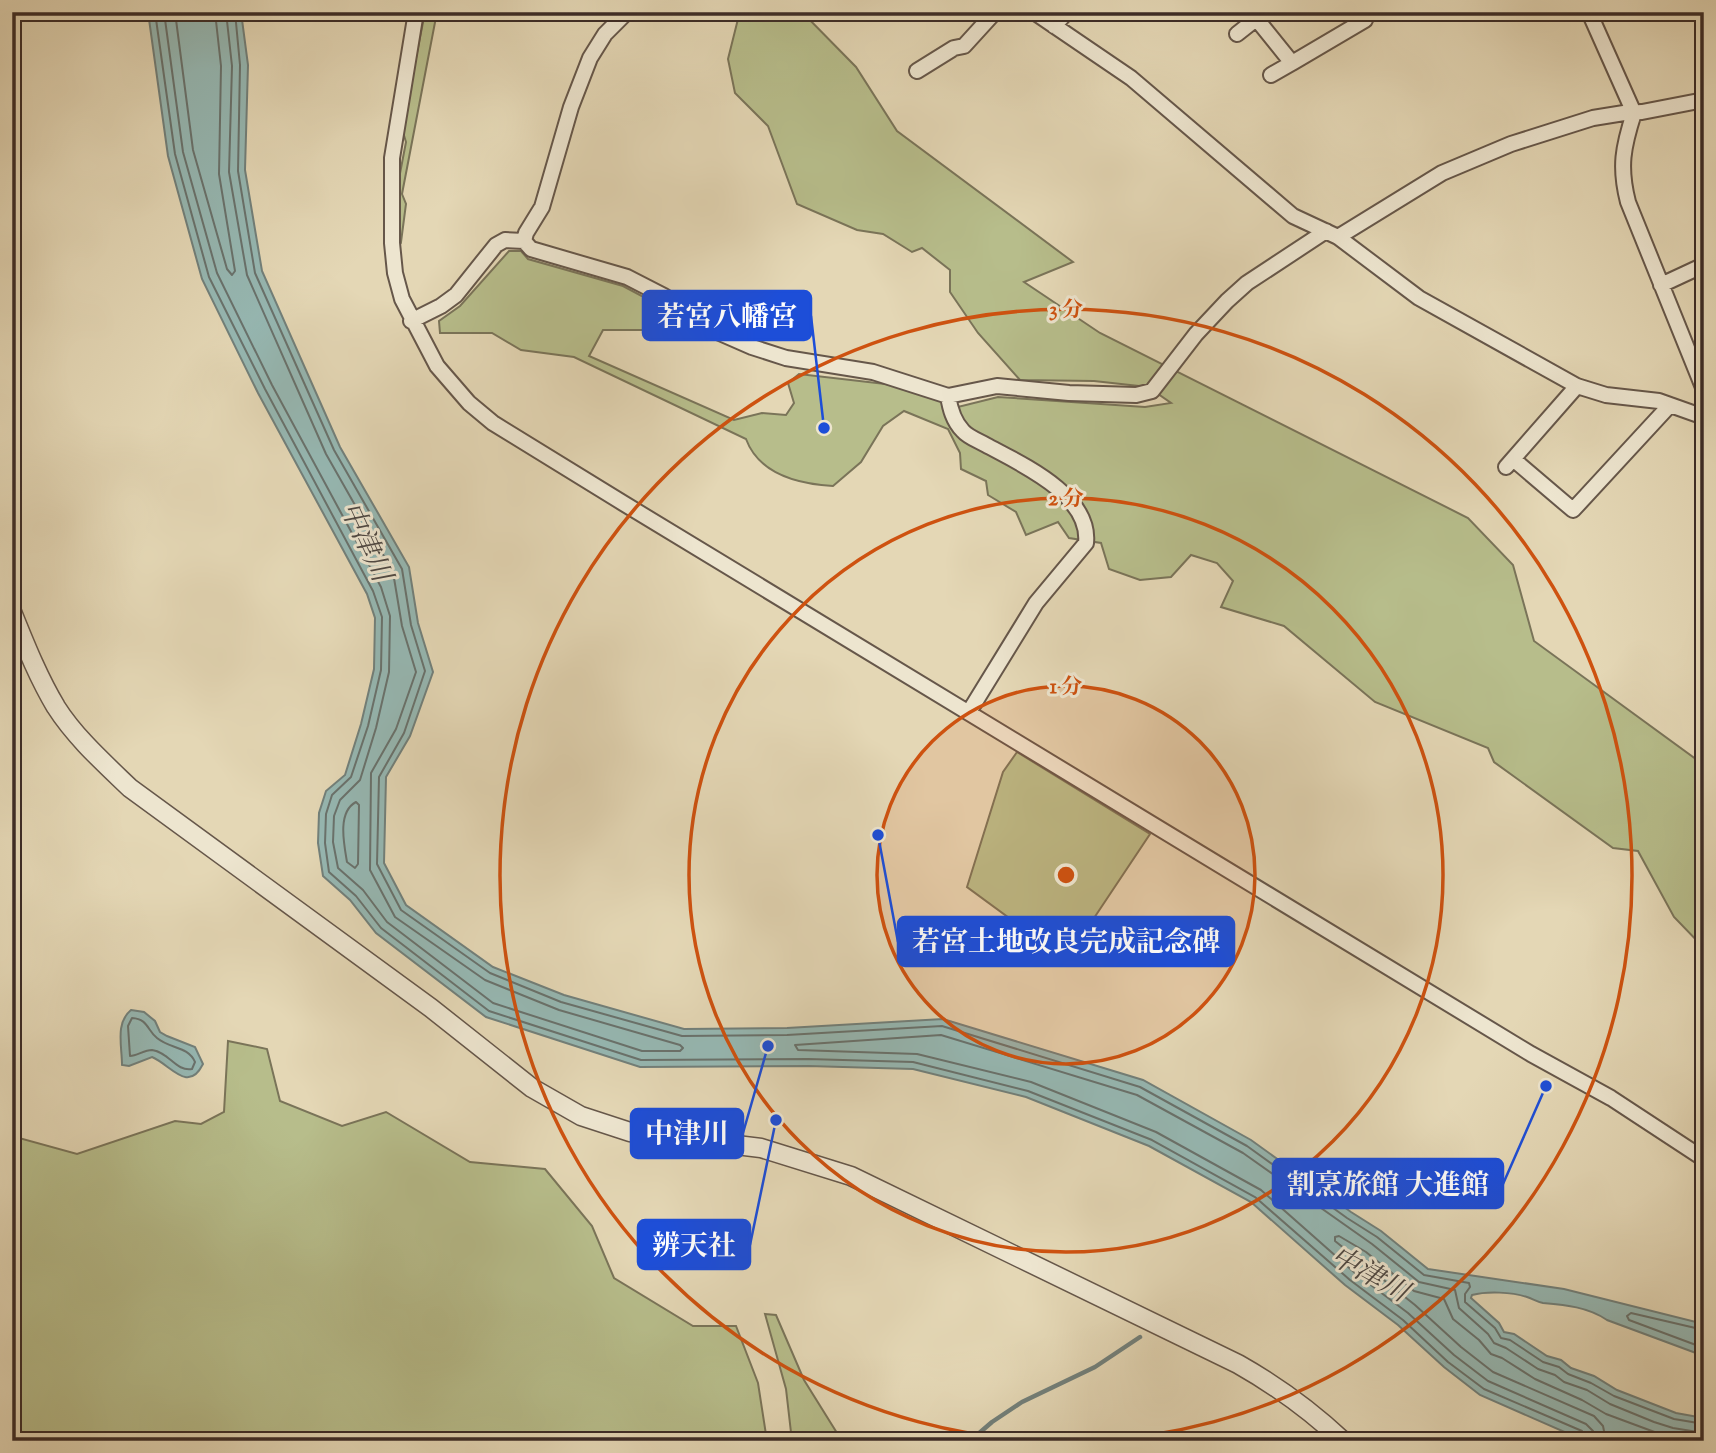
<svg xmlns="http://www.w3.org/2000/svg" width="1716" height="1453" font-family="'Sorts Mill Goudy','Noto Serif JP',serif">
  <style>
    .green { fill: #b7bd8b; stroke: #7a7459; stroke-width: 2 }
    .water { fill: #96b8b3; stroke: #72807b; stroke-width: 2 }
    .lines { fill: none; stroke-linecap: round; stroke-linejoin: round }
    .shore { stroke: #69726d; stroke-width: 2 }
    .stream { stroke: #72807b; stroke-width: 4.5 }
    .minor-casing { stroke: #66574a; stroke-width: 18 }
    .tertiary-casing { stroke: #66574a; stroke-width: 21 }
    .minor { stroke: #ede5cf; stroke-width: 14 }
    .tertiary { stroke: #ede5cf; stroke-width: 18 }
    .ring { fill: none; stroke: #ce5210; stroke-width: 3.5 }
    .labels { text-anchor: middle; stroke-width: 6; stroke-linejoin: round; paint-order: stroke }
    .water-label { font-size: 28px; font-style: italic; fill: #4e4843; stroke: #ede5cf }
    .centre { fill: #ce5210; stroke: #ede5cf; stroke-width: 3.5 }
    .ring-label { font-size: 21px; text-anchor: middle; font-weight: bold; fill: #ce5210; stroke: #ede5cf; stroke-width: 6; stroke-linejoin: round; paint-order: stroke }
    .leader { fill: none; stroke: #1d4ed8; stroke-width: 2.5 }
    .callout-dot { fill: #1d4ed8; stroke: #ede5cf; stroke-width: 2.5 }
    .callout { fill: #1d4ed8; stroke: #1d4ed8; stroke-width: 2.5 }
    .callout-label { font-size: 28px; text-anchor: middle; font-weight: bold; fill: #fff }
  </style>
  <rect width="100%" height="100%" fill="#e4d7b5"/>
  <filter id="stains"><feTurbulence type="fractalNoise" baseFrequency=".00286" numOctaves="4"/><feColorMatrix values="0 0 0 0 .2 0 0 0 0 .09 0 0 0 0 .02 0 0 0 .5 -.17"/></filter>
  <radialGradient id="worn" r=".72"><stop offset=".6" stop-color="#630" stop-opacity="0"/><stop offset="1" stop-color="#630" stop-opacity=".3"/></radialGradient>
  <path class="green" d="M425 12H437L402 194 406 204 401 242 397 238V189L406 142 402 129Z
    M737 12H802L856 67 897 131 1073 262 1024 282 1100 333 1468 518 1513 565 1534 641 1704 765V948L1674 917 1638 851 1613 848 1494 762 1488 748 1375 702 1284 626 1221 607 1233 581 1217 563 1191 555 1171 577 1140 580 1109 569 1101 543 1069 538 1058 522 1026 535 1016 512 988 495 986 481 961 469 960 453 948 429 904 411 883 426 861 462 833 486C799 484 759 474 746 439L574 357 521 350 492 333H440L439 321 460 306 509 251H521L528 259 623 286 687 320 694 330H603L589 356 734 420 762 413 786 415 794 403 788 383 799 374 894 385 958 407 998 397 1145 407 1171 403 1148 387 1094 381 1020 380 978 333 950 292V270L922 248 912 252 883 234 857 230 797 204 768 126 735 93 728 59 739 15Z
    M1017 752 1150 834 1072 951 1027 931 967 887 1003 772Z
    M228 1041 267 1049 280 1101 342 1126 386 1112 470 1162 545 1169 592 1226 614 1278 693 1326H736L758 1383 767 1441H12V1136L77 1154 175 1121 201 1124 224 1112Z
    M765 1314 776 1315 804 1380 842 1441H792L786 1389Z"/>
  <path class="water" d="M148 12H241L248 65 245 170 262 271 340 447 409 567 418 623 433 672 410 736 386 777 384 863 406 905 493 967 564 995 684 1029 787 1028 943 1019 1143 1080 1251 1140 1351 1212 1381 1231 1428 1269 1564 1289 1704 1324V1356L1607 1320C1588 1307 1566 1305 1543 1303 1537 1302 1533 1299 1527 1297 1512 1292 1487 1291 1472 1295L1471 1298 1499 1323 1504 1332 1514 1334 1547 1356 1561 1360 1571 1368 1594 1376 1617 1390 1676 1413 1704 1418V1441H1591L1576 1437 1480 1395 1444 1367 1398 1325 1345 1285 1251 1202 1149 1146 1026 1097 913 1069 808 1066 640 1067 486 1017 376 933 350 900 323 876 318 843 319 813 326 791 345 775 361 724 374 669 375 618 367 594 258 393 202 279 168 156Z
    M131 1010 144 1012 155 1021 160 1032 167 1036 195 1047 203 1064C188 1094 171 1065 152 1057L129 1066 122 1065C122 1046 115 1023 131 1010Z"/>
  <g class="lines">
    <path class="shore" d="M155 12 175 154 209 277 265 389 373 591 382 617 381 670 368 726 351 777 332 795 326 814 325 843 329 872 356 896 381 928 489 1011 641 1060 808 1059 913 1062 1028 1091 1152 1140 1255 1197 1350 1280 1403 1320 1448 1362 1484 1389 1582 1431 1586 1441
      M164 12 183 152 217 273 272 385 381 587 390 616 389 672 376 728 360 780 340 800 334 816 333 842 338 868 363 890 387 922 493 1003 642 1051H680L683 1048 680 1045 559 1010 485 980 395 917 370 870 371 773 396 729 416 672 402 626 393 572 326 454 247 275 229 172 232 66 226 12
      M175 12 193 150 227 269 232 275 235 271 219 174 221 66 215 12
      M235 12 240 65 238 171 255 273 334 450 402 569 411 625 425 671 404 733 379 777 377 864 401 910 490 973 561 1002 682 1036 787 1035 942 1026 1140 1087 1247 1146 1347 1218 1377 1237 1424 1275 1469 1283 1470 1287 1465 1294V1302L1495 1328 1501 1338 1510 1340 1543 1362 1559 1367 1568 1374 1591 1383 1614 1396 1674 1419 1704 1424
      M356 802 359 805 358 864 355 868 347 862C344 844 337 812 356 802Z
      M132 1018C148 1019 147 1030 157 1038 170 1049 188 1046 195 1062L192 1069C176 1072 169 1052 152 1050 144 1050 137 1056 130 1056L128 1026Z
      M1704 1330 1631 1313 1627 1316 1629 1320 1704 1348
      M1595 1441 1593 1431 1586 1424 1488 1381 1454 1355 1408 1313 1355 1273 1261 1190 1156 1132 1031 1082 917 1054 798 1050 795 1045 941 1035 1137 1095 1243 1153 1372 1244 1419 1282 1455 1290 1459 1308 1488 1334 1494 1343 1506 1348 1538 1369 1555 1375 1564 1382 1587 1390 1610 1404 1654 1422 1673 1428 1704 1433
      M1606 1441 1603 1426 1594 1416 1493 1372 1461 1347 1415 1305 1335 1241V1237L1339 1236 1366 1252 1414 1291 1444 1299 1453 1319 1479 1340 1491 1354 1502 1358 1535 1379 1582 1400 1606 1414 1668 1437 1688 1441"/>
    <path class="stream" d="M970 1441 992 1422 1022 1402 1095 1367 1140 1337"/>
    <defs>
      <path id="minor" d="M416 12 392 158V243L395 273 402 299 437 366 469 403 493 423 623 503 1531 1054 1611 1098 1704 1159
        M1034 12 1131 78 1293 216 1338 237 1419 298 1577 386 1606 395 1659 401 1704 417
        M1251 12 1292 63 1365 20 1361 12
        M1589 12 1634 113C1623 147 1619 167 1628 202L1704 390
        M1054 26 1067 12
        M1237 34 1256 19
        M917 71 954 48 964 46 995 12
        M1271 75 1292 63
        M1338 237 1442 173 1511 144 1593 118 1624 113 1642 112 1704 100
        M524 241 531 249 627 277 664 296 720 333 752 347 786 358 873 372 948 396 997 386 1069 393 1136 395 1152 391 1196 334 1227 301 1247 283 1326 231
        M1661 285 1704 265
        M411 321 441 306 456 295 496 245 505 240 524 241 526 233 542 207 571 107 590 58 605 34 627 12
        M948 396C950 408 953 421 963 431 968 437 979 441 986 445 1021 464 1091 495 1086 543L1036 603 969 712
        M1513 459 1573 510 1670 405
        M1506 467 1577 386"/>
      <path id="tertiary" d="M12 612C25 644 38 677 56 707 75 737 104 763 130 788L431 1008 532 1088 581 1116 630 1132 761 1148 851 1176 1238 1364C1277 1386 1310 1410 1343 1441"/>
    </defs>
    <use href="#minor" class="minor-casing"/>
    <use href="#tertiary" class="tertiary-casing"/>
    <use href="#minor" class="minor"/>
    <use href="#tertiary" class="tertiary"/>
  </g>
  <circle cx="1066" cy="875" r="189" fill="#ce5210" fill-opacity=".12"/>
  <g class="ring">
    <circle cx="1066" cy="875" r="189"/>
    <circle cx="1066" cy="875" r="377"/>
    <path d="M1046 1441A566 566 0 1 1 1086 1441"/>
  </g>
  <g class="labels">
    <g class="water-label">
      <text transform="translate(367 541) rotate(65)" y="10">中津川</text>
      <text transform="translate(1370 1273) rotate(29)" y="10">中津川</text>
    </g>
  </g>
  <circle cx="1066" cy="875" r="10" class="centre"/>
  <g class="ring-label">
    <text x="1066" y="316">3 分</text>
    <text x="1066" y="505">2 分</text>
    <text x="1066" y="693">1 分</text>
  </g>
  <path class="leader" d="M824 428L811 316M878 835L898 942M768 1046L743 1133M1546 1086L1503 1184M776 1120L750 1245"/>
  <g class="callout-dot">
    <circle cx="824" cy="428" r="7"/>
    <circle cx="878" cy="835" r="7"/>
    <circle cx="768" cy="1046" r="7"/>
    <circle cx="1546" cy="1086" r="7"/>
    <circle cx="776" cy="1120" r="7"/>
  </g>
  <g class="callout">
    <rect x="643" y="291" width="168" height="49" rx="7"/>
    <rect x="898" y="917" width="336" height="49" rx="7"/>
    <rect x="631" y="1109" width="112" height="49" rx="7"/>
    <rect x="1273" y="1159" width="230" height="49" rx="7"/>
    <rect x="638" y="1220" width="112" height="49" rx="7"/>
  </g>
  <g class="callout-label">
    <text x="727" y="326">若宮八幡宮</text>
    <text x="1066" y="951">若宮土地改良完成記念碑</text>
    <text x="687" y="1143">中津川</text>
    <text x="1388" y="1194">割烹旅館 大進館</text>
    <text x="694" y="1255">辨天社</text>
  </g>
  <rect width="1716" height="1453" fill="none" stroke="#e4d7b5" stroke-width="42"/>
  <rect x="14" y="14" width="1688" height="1425" fill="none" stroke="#3c2c27" stroke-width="3.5"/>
  <rect x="21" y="21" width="1674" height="1411" fill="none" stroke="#3c2c27" stroke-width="2"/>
  <rect width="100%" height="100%" filter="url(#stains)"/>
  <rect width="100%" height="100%" fill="url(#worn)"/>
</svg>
